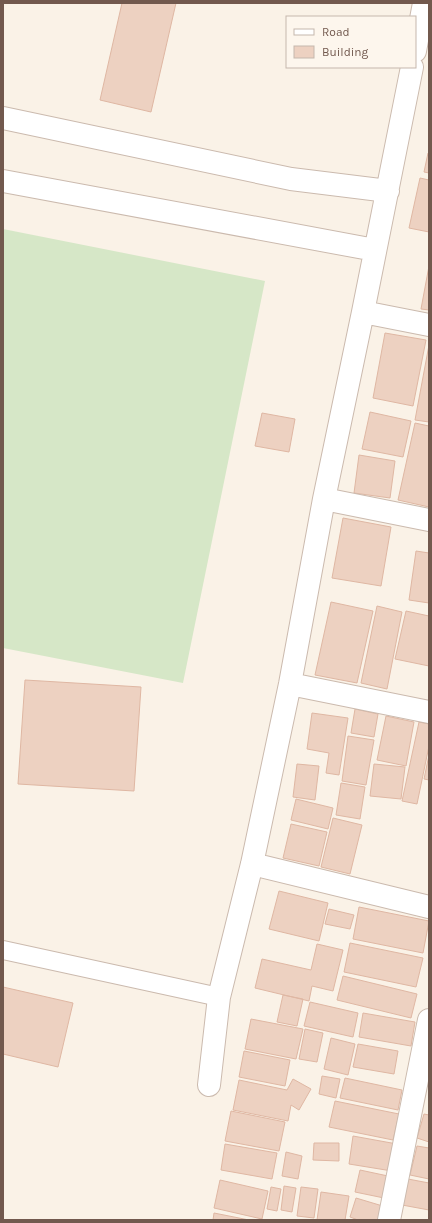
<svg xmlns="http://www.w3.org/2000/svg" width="432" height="1223" font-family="Karla,sans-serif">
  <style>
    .pitch { fill: #d6e7c7 }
    .building { fill: #edd1c1; stroke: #dfb7a3 }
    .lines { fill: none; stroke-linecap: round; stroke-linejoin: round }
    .service-casing { stroke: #cbbaae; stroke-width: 20 }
    .minor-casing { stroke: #cbbaae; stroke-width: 24 }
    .service { stroke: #fff; stroke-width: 18 }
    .minor { stroke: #fff; stroke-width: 22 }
  </style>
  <rect width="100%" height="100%" fill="#faf2e7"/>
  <path class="pitch" d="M3 229 265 281 183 683 3 648Z"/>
  <path class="building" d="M122 3H176L151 112 100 100Z
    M428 153H429V173L424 172Z
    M420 178 429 180V232L409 228Z
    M429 266V310L421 309Z
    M385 333 426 340 413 406 373 398Z
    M429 345V422L415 420Z
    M370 412 411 421 403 457 362 449Z
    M262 413 295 419 289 452 255 446Z
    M415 423 429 426V507L398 500Z
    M359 455 395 461 390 498 354 493Z
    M343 518 391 527 381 586 332 578Z
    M416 551 429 553V603L409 600Z
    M331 602 373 611 357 683 315 675Z
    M377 606 402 612 387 689 361 683Z
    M406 611 429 616V666L395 659Z
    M25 680 141 687 134 791 18 784Z
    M355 709 378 714 374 737 351 733Z
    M312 713 348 718 339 775 326 773 329 753 307 749Z
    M386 716 414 722 406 766 377 760Z
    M419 722 429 724V746L417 804 402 801Z
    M348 736 374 740 366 785 342 781Z
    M429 755V780L424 779Z
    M297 764 319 766 315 800 293 797Z
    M374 764 405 767 401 799 370 796Z
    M341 783 365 787 360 819 336 815Z
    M296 799 333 808 328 829 291 820Z
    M333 818 362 825 350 874 321 867Z
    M291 824 327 832 319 866 283 858Z
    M279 891 328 903 319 941 269 929Z
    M359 907 429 921 423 953 353 939Z
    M329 909 354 915 350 929 325 924Z
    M350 943 423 958 416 987 344 972Z
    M317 944 343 950 333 991 312 986 309 1001 255 988 262 959 311 970Z
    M343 976 417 994 411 1018 337 1000Z
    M3 987 73 1003 58 1067 3 1054Z
    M283 995 303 999 297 1026 277 1022Z
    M310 1002 358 1013 353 1037 304 1026Z
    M363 1013 415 1022 411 1046 359 1037Z
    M251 1019 303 1029 296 1059 245 1049Z
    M305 1029 323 1033 317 1062 299 1059Z
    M331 1038 355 1044 348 1075 324 1069Z
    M358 1044 398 1051 394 1074 353 1067Z
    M244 1051 290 1060 285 1086 239 1077Z
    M322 1076 340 1079 336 1098 319 1094Z
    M345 1078 402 1090 398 1110 340 1098Z
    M293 1079 311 1089 299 1110 291 1105 288 1121 233 1110 239 1080 287 1090Z
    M335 1101 399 1114 393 1140 329 1127Z
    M231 1111 285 1122 279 1151 225 1141Z
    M424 1114 429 1115V1142L417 1138Z
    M353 1136 397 1144 392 1171 349 1164Z
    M314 1143H339V1161L313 1160Z
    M225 1144 277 1153 272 1179 221 1170Z
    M417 1146 429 1148V1179L410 1175Z
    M286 1152 302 1156 298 1179 282 1176Z
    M360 1170 388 1176 384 1198 355 1192Z
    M408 1179 429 1183V1210L402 1205Z
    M220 1180 268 1191 262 1219 214 1208Z
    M284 1186 296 1188 292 1212 281 1210Z
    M271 1187 281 1189 277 1211 267 1209Z
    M301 1187 318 1189 314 1218 297 1216Z
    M321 1192 349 1196 345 1220H317Z
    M356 1198 386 1207 383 1220H358L350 1217Z
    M214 1213 249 1220H213Z"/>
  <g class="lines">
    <defs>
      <path id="service" d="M3 950 219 997"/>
      <path id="minor" d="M415 51 424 3
        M3 118 291 179 388 191
        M3 181 375 250
        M363 312 429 325
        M324 499 429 520
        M290 684 429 712
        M252 864 429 907
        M209 1085 219 997 252 864 290 684 324 499 363 312 412 67
        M389 1220 429 1020"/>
    </defs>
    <use href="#service" class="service-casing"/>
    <use href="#minor" class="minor-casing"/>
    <use href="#service" class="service"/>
    <use href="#minor" class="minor"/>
  </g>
  <rect width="432" height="1223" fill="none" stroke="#72594e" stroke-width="8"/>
  <rect x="286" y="16" width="130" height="52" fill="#fdf6ed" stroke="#c5b7ad"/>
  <rect x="294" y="29" width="20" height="6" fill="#ffffff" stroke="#c5b7ad"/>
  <text x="322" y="36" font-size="12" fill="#72594e">Road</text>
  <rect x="294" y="46" width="20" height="12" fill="#edd1c1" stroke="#c5b7ad"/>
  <text x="322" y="56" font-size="12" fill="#72594e">Building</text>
</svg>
